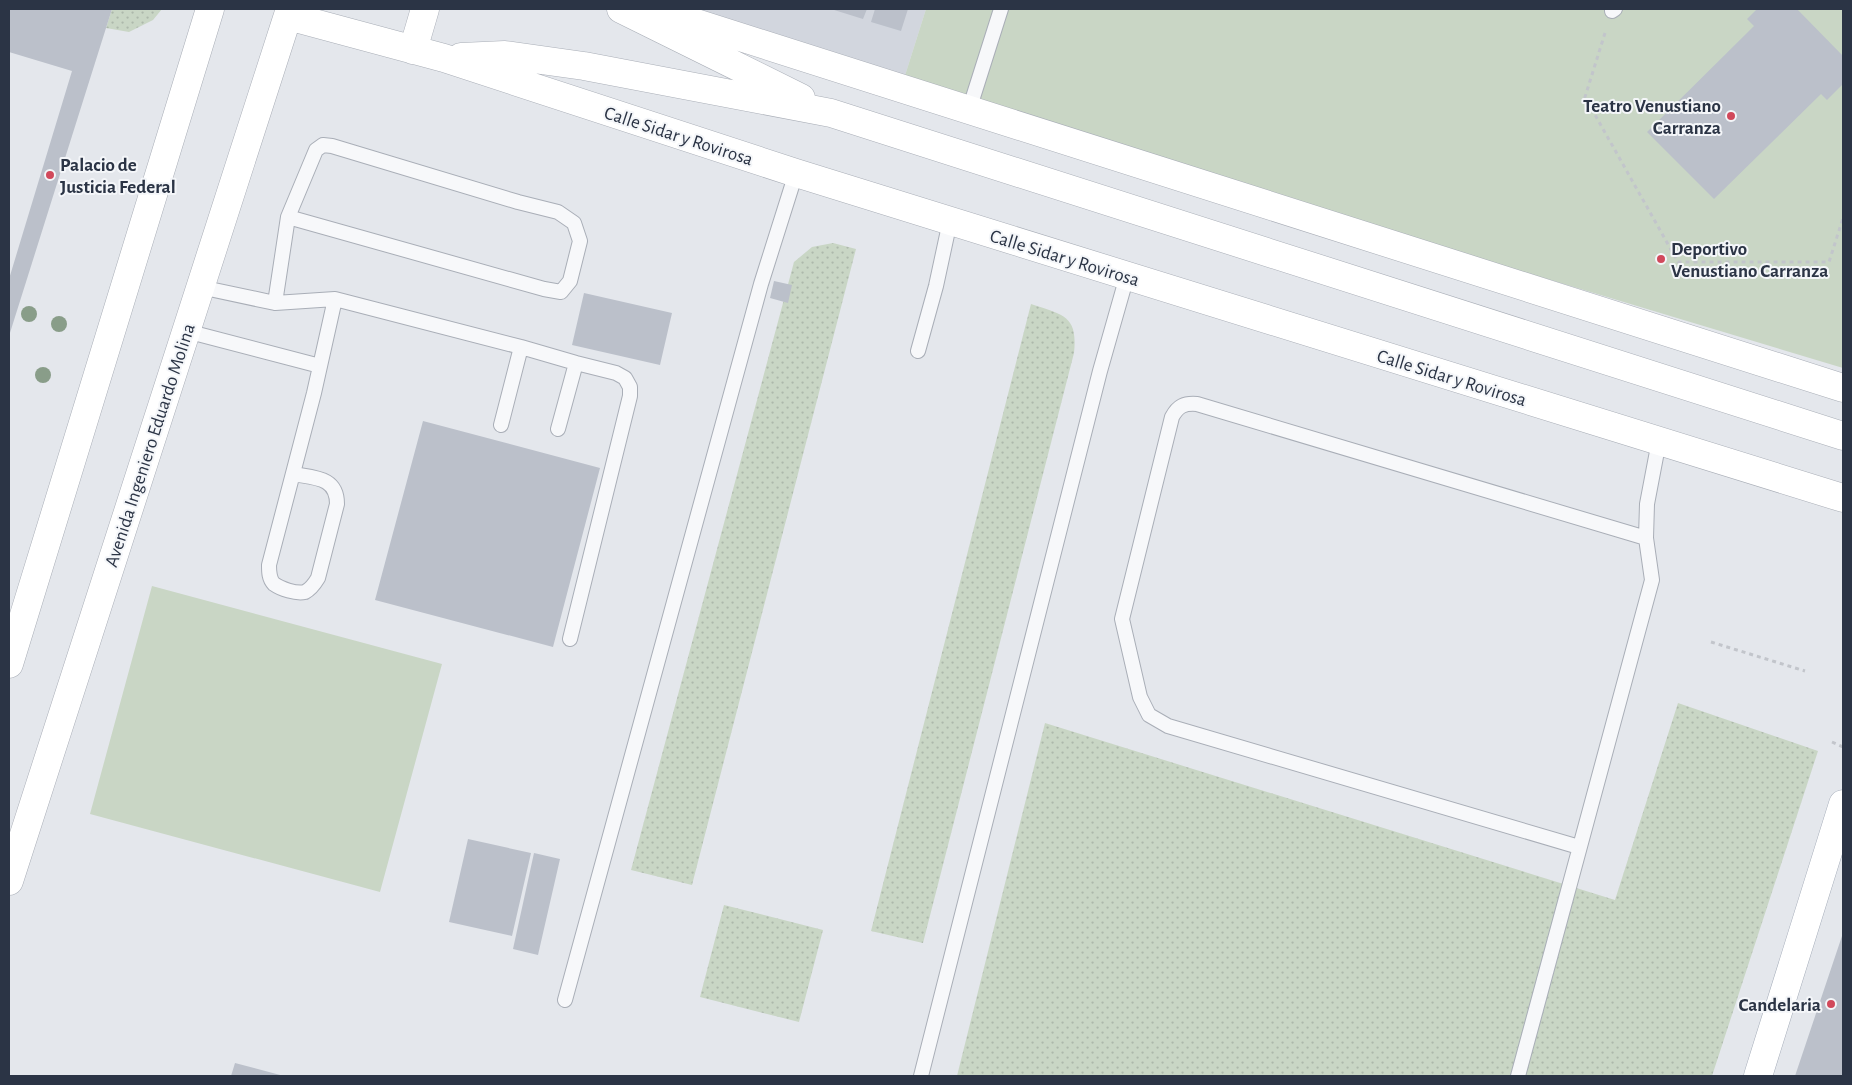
<svg xmlns="http://www.w3.org/2000/svg" width="1852" height="1085" font-family="'Alegreya Sans',sans-serif">
  <style>
    .built { fill: #d2d6de }
    .grass { fill: url(#grass-dots) }
    .park { fill: #c9d6c5 }
    .building { fill: #bbc0ca }
    .lines { fill: none; stroke-linecap: round; stroke-linejoin: round }
    .lane-casing { stroke: #a9aeb7; stroke-width: 16 }
    .secondary-casing { stroke: #a9aeb7; stroke-width: 29 }
    .primary-casing { stroke: #a3abb8; stroke-width: 29 }
    .path { stroke: #c2c5cb; stroke-width: 3; stroke-dasharray: 4 4; stroke-linecap: butt }
    .lane { stroke: #f7f8fa; stroke-width: 14 }
    .secondary { stroke: #fff; stroke-width: 28 }
    .primary { stroke: #fff; stroke-width: 28 }
    .tree { fill: #899d89 }
    .poi-dot { fill: #d1495b; stroke: #f4f6f9; stroke-width: 2 }
    .labels { text-anchor: middle; stroke-width: 4; stroke-linejoin: round; paint-order: stroke }
    .poi-label { font-size: 19px; font-weight: bold; fill: #2b3445; stroke: #f4f6f9; text-anchor: end }
    .street-label { font-size: 19px; fill: #2b3445; stroke: #f4f6f9 }
  </style>
  <defs>
    <pattern id="grass-dots" width="8" height="8" patternUnits="userSpaceOnUse" patternTransform="scale(1.25)"><rect width="8" height="8" fill="#c9d6c5"/><path d="M2 2h.1M6 6h.1" fill="none" stroke="#adb8ab" stroke-width="1.8" stroke-linecap="round"/></pattern>
  </defs>
  <rect width="100%" height="100%" fill="#e4e7ec"/>
  <path class="built" d="M654 9H926L902 85Z"/>
  <path class="grass" d="M112 9H162L153 20 129 32 106 28Z
    M833 243 856 249 692 885 631 870 794 262 812 247Z
    M1031 304C1063 315 1078 315 1074 353L923 943 871 931Z
    M1678 703 1818 751 1712 1076H957L1045 723 1615 900Z
    M724 905 823 930 799 1022 700 997Z"/>
  <path class="park" d="M926 9H1843V368L902 85Z
    M152 586 442 664 380 892 90 814Z"/>
  <path class="building" d="M9 9H112L9 336V279L72 71 9 52Z
    M831 9H867L863 19Z
    M875 9H908L901 31 871 22Z
    M1757 9H1797L1843 56V84L1827 100 1821 94 1714 199 1647 132 1754 26 1747 19Z
    M774 281 792 285 788 303 770 298Z
    M584 293 672 313 660 365 572 345Z
    M423 421 600 468 553 647 375 600Z
    M468 839 531 853 512 936 449 922Z
    M534 853 560 859 538 955 513 949Z
    M1843 933V1076H1795Z
    M235 1063 284 1076H231Z"/>
  <g class="lines">
    <defs>
      <path id="lane" d="M1612 11 1615 9
        M969 110 1001 9
        M200 287 275 303 335 299 521 347 576 363 616 373 625 378 630 387V396L570 639
        M275 303 288 217 316 150 323 145 332 146 518 202 558 212 574 223 580 241 570 281 561 292 544 289 288 217
        M186 331 320 366
        M918 351 936 286 950 221
        M501 425 521 347
        M558 429 576 363
        M293 474C315 478 337 477 337 504L318 578C315 583 311 589 305 592 296 594 281 589 274 584 269 579 269 572 269 565L314 393 335 299
        M1579 847 1168 726 1149 715 1140 697 1122 619 1172 417C1178 406 1184 403 1197 404L1646 538
        M565 1000 761 284 796 173
        M921 1076 1100 371 1127 276
        M1518 1076 1652 580 1646 538 1647 504 1659 441"/>
      <path id="secondary" d="M621 9 801 98
        M652 9 1843 388
        M288 16 444 58 796 173 1843 498
        M413 50 425 9
        M461 57 505 55 584 66 831 113 1843 436
        M9 664 210 9
        M9 881 290 9"/>
      <path id="primary" d="M1758 1076 1843 804"/>
    </defs>
    <use href="#lane" class="lane-casing"/>
    <use href="#secondary" class="secondary-casing"/>
    <use href="#primary" class="primary-casing"/>
    <path class="path" d="M1605 33 1585 97 1678 262H1829L1843 218
      M1711 642 1805 671
      M1832 742 1843 747"/>
    <use href="#lane" class="lane"/>
    <use href="#secondary" class="secondary"/>
    <use href="#primary" class="primary"/>
  </g>
  <g class="tree">
    <circle cx="29" cy="314" r="8"/>
    <circle cx="59" cy="324" r="8"/>
    <circle cx="43" cy="375" r="8"/>
  </g>
  <g class="poi-dot">
    <circle cx="1731" cy="116" r="5"/>
    <circle cx="50" cy="175" r="5"/>
    <circle cx="1661" cy="259" r="5"/>
    <circle cx="1831" cy="1004" r="5"/>
  </g>
  <g class="labels">
    <g class="poi-label">
      <text x="1721" y="112">Teatro Venustiano<tspan x="1721" dy="22">Carranza</tspan></text>
      <text x="60" y="171" text-anchor="start">Palacio de<tspan x="60" dy="22">Justicia Federal</tspan></text>
      <text x="1671" y="255" text-anchor="start">Deportivo<tspan x="1671" dy="22">Venustiano Carranza</tspan></text>
      <text x="1821" y="1011">Candelaria</text>
    </g>
    <g class="street-label">
      <text transform="translate(679 135) rotate(18)" y="7">Calle Sidar y Rovirosa</text>
      <text transform="translate(1065 257) rotate(17)" y="7">Calle Sidar y Rovirosa</text>
      <text transform="translate(1452 377) rotate(17)" y="7">Calle Sidar y Rovirosa</text>
      <text transform="translate(149 445) rotate(-72)" y="7">Avenida Ingeniero Eduardo Molina</text>
    </g>
  </g>
  <rect width="1852" height="1085" fill="none" stroke="#2b3445" stroke-width="20"/>
</svg>
